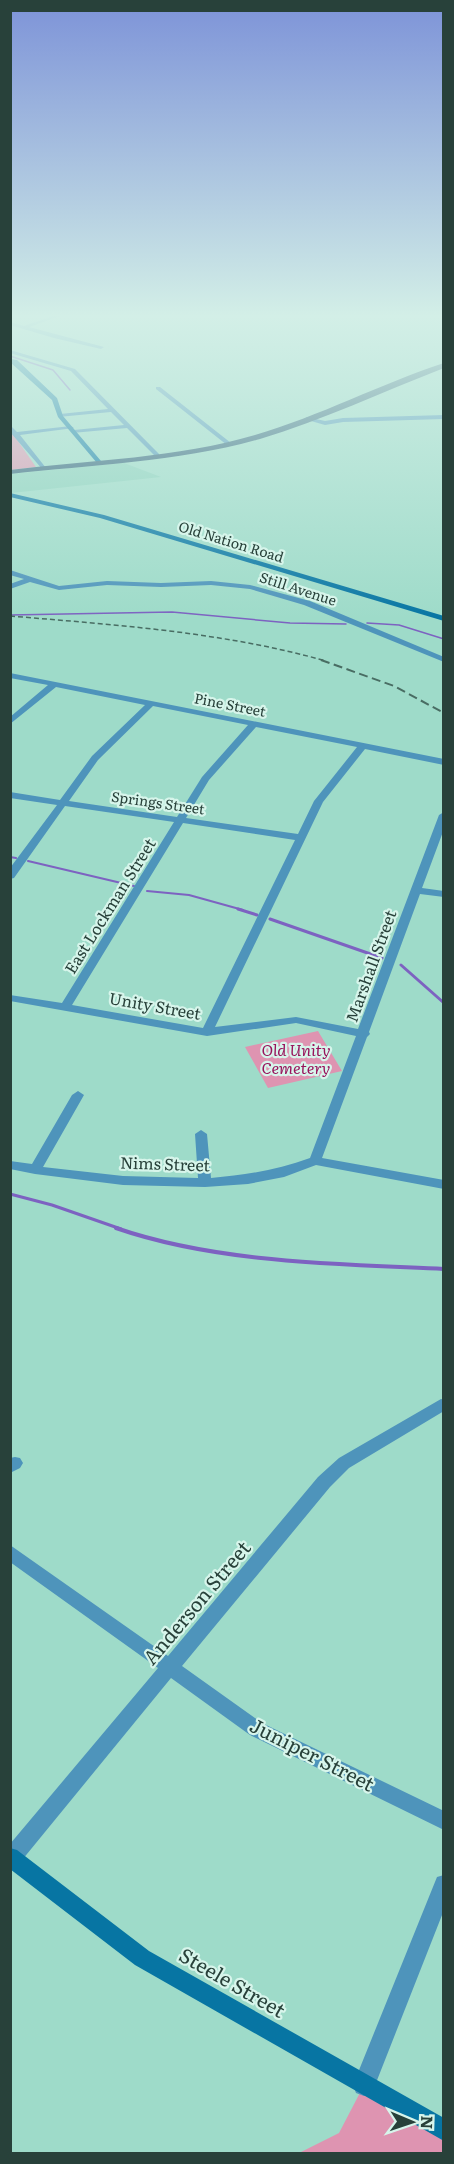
<svg xmlns="http://www.w3.org/2000/svg" width="454" height="2164" font-family="Literata,serif">
  <style>
    .built { fill: #8bd1bd }
    .green { fill: #de94b1 }
    .lines { fill: none; stroke-linecap: round; stroke-linejoin: round }
    .stream-far3 { stroke: #7d62c1; stroke-width: 1.5 }
    .stream-far2 { stroke: #7d62c1; stroke-width: 2 }
    .stream-far1 { stroke: #7d62c1; stroke-width: 3 }
    .stream { stroke: #7d62c1; stroke-width: 4 }
    .street { fill: #4e94bb; fill-rule: evenodd }
    .secondary { fill: #0775a3; fill-rule: evenodd }
    .primary { fill: #2b5c77; fill-rule: evenodd }
    .rail-far1 { stroke: #496d63; stroke-width: 1.5; stroke-dasharray: 5 3; stroke-linecap: butt }
    .rail { stroke: #496d63; stroke-width: 2; stroke-dasharray: 9 4.5; stroke-linecap: butt }
    .labels { text-anchor: middle; stroke-width: 4.5; stroke-linejoin: round; paint-order: stroke }
    .far-street-label { font-size: 14px; fill: #28413a; stroke: #d7f5eb }
    .street-label { font-size: 16px; fill: #28413a; stroke: #d7f5eb }
    .park-label { font-size: 16px; font-style: italic; fill: #98135b; stroke: #d7f5eb }
    .near-street-label { font-size: 20px; fill: #28413a; stroke: #d7f5eb }
  </style>
  <rect width="100%" height="100%" fill="#9edbc9"/>
  <path class="built" d="M124 463 161 477 11 493 10 474Z"/>
  <path class="green" d="M11 431 36 467 11 470Z
    M318 1031 342 1071 268 1088 245 1047Z
    M364 2085 443 2130V2153L297 2154 339 2133Z"/>
  <g class="lines">
    <path class="stream-far3" d="M10 356 53 370 70 390
      M10 615 172 612 290 623 346 624
      M367 623 399 625 444 639"/>
    <path class="stream-far2" d="M10 857 16 858
      M28 861 134 886
      M147 891 189 895 243 910"/>
    <path class="stream-far1" d="M238 909 257 915
      M270 919 382 958
      M401 965 444 1003
      M10 1194 52 1205 121 1229"/>
    <path class="stream" d="M116 1228C217 1263 338 1264 444 1269"/>
    <path class="street" d="M53 316H60L29 327 104 347 101 349 54 338 10 325V322L24 326Z
      M10 350 75 369 159 454V456H155L127 428 72 433 74 430 124 425 111 412 58 417 60 414 108 409 71 371 10 353Z
      M156 387H160L231 443V445H227L156 389Z
      M444 415V419L343 422 325 425 304 419 307 417 325 421 343 418Z
      M10 425 17 432 71 426 74 428 20 435 46 468 43 470 10 432Z
      M10 570 59 586 107 581 161 583 211 581 250 585 310 601 444 657V662L304 605 250 589 211 585 161 587 107 585 59 590 30 582 10 589V584L24 579 10 575Z
      M10 673 444 759V765L365 749 323 802 215 1027 296 1017 358 1029 439 815 444 812V829L422 888 444 891V897L420 894 369 1032 370 1034 367 1037 322 1158 444 1180V1189L316 1165 284 1177 248 1184 205 1187 123 1185 35 1174 10 1169V1161L32 1164 72 1095 78 1091 84 1095 43 1167 123 1176 198 1178 195 1134 201 1130 207 1134 211 1178C246 1175 277 1170 310 1158L356 1036 296 1023 207 1036 10 1001V995L62 1003 174 822 65 806 14 878 10 879V868L57 805 10 798V792L60 800 92 756 145 705 56 687 10 724V717L48 685 10 678ZM153 706 248 725 202 777 177 817 69 801 98 760ZM256 727 357 747 314 801 298 834 186 818 209 780ZM183 823 295 840 203 1028 72 1005Z
      M441 1399 444 1400V1411L349 1468 330 1487 182 1666 262 1723 444 1811V1830L250 1735 171 1678 18 1865 10 1867V1844L158 1668 10 1562V1545L168 1656 318 1477 339 1458Z
      M15 1457 20 1458 23 1463 20 1468 10 1473V1458Z
      M444 1875V1910L372 2093 364 2096 356 2093 353 2085 437 1877Z"/>
    <path class="secondary" d="M10 359 17 360 57 398 63 416 101 461V463H97L58 417 52 400 10 362Z
      M10 493 104 515 444 616V621L100 518 10 497Z
      M10 1848 17 1850 149 1951 444 2118V2141L135 1965 10 1869Z"/>
    <path class="primary" d="M444 363V368C382 392 323 420 260 439 179 462 93 465 10 474V470C92 460 177 458 255 435 320 416 380 384 444 363Z"/>
    <path class="rail-far1" d="M10 616C117 625 223 632 326 661"/>
    <path class="rail" d="M321 660 394 686 444 713"/>
  </g>
  <linearGradient id="sky" x2="0" y2="1"><stop stop-color="#7d93d8"/><stop offset="0.51" stop-color="#d3efe7"/><stop offset="1" stop-color="#d3efe7" stop-opacity="0"/></linearGradient>
  <rect width="454" height="619" fill="url(#sky)"/>
  <g class="labels">
    <g class="far-street-label">
      <text transform="translate(231 542) rotate(17)" y="5">Old Nation Road</text>
      <text transform="translate(298 589) rotate(18)" y="5">Still Avenue</text>
      <text transform="translate(230 705) rotate(11)" y="5">Pine Street</text>
      <text transform="translate(158 803) rotate(8)" y="5">Springs Street</text>
    </g>
    <g class="street-label">
      <text transform="translate(110 906) rotate(-58)" y="6">East Lockman Street</text>
      <text transform="translate(371 966) rotate(-70)" y="6">Marshall Street</text>
      <text transform="translate(155 1006) rotate(10)" y="6">Unity Street</text>
      <text transform="translate(165 1164) rotate(2)" y="6">Nims Street</text>
    </g>
    <g class="park-label">
      <text x="296" y="1056">Old Unity<tspan x="296" dy="18">Cemetery</tspan></text>
    </g>
    <g class="near-street-label">
      <text transform="translate(197 1603) rotate(-50)" y="7">Anderson Street</text>
      <text transform="translate(312 1755) rotate(27)" y="7">Juniper Street</text>
      <text transform="translate(232 1983) rotate(30)" y="7">Steele Street</text>
    </g>
  </g>
  <rect width="454" height="2164" fill="none" stroke="#28413a" stroke-width="24"/>
  <g transform="translate(412 2122) rotate(92)" stroke="#d7f5eb" stroke-width="4.5" paint-order="stroke">
  <path d="M0-4.5L10 22L0 15L-10 22Z" fill="#28413a"/>
  <text y="-9" font-size="16" font-weight="bold" text-anchor="middle" fill="#28413a">N</text>
  </g>
</svg>
